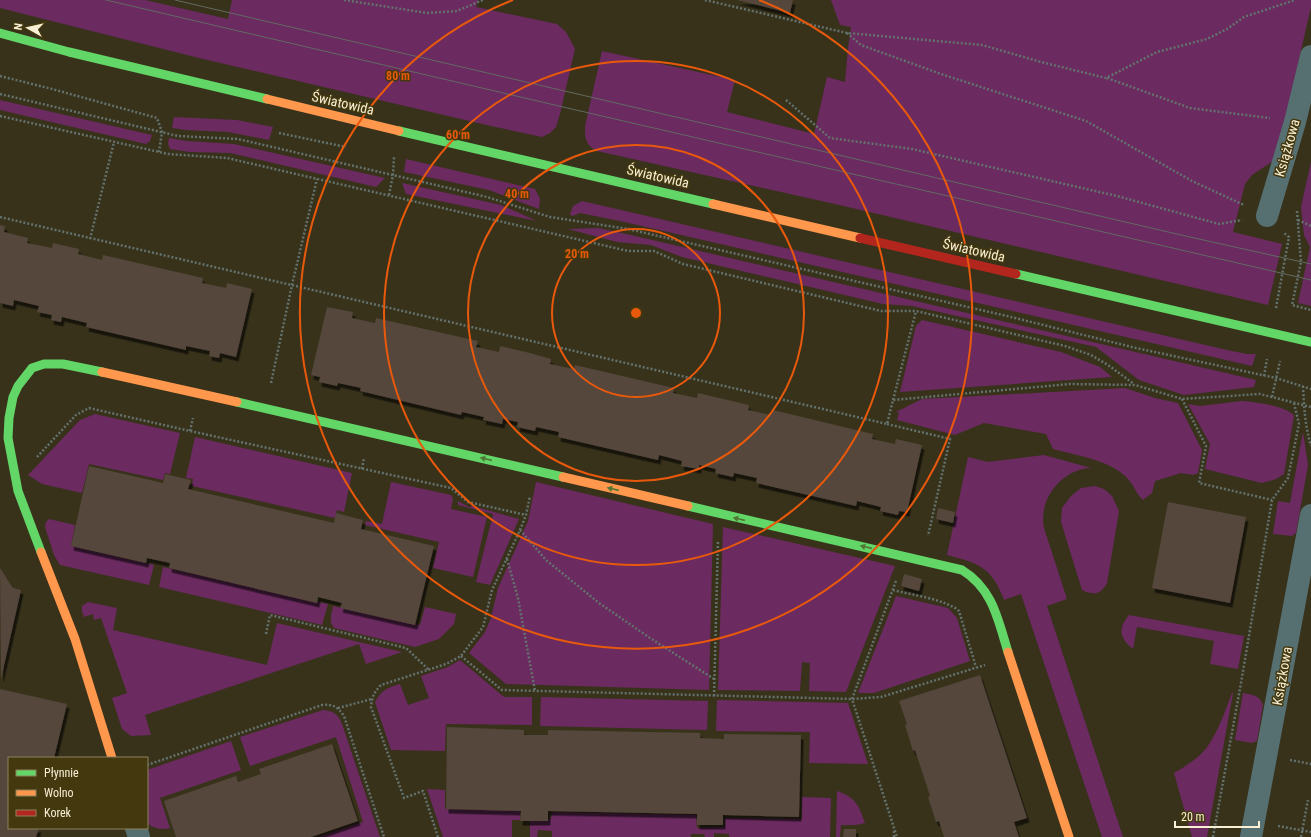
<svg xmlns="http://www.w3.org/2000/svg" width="1311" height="837" font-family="'Roboto Condensed',sans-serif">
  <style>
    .green { fill: #6b2a60 }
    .building { fill: #54463a; filter: url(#shadow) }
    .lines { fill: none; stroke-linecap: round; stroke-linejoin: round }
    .path { stroke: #64726d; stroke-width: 2.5; stroke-dasharray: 2 2; stroke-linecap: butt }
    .street { stroke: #567072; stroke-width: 22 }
    .fast { stroke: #63d668; stroke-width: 9 }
    .slow { stroke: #ff974d; stroke-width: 9 }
    .jam { stroke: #b3261e; stroke-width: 9 }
    .tram { stroke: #626a62; stroke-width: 1 }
    .oneway { fill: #507733 }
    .ring { fill: none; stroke: #e8590c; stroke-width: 2 }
    .labels { text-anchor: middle; stroke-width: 3; stroke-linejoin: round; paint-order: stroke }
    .street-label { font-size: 14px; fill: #f8efd4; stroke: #44380f }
    .centre { fill: #e8590c; stroke: #44380f; stroke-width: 2 }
    .ring-label { font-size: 12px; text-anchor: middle; font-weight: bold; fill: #e8590c; stroke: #44380f; stroke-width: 3; stroke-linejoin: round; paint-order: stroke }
  </style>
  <defs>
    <filter id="shadow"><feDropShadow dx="2.5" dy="4.5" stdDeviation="0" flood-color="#0009"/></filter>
  </defs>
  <rect width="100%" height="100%" fill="#38321b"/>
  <path class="green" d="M0 0H145L228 19 232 0H478L476 7 557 24 566 32 575 49 560 114 556 127 550 133 542 137 491 126 203 59 0 8Z
    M831 0H1311V7L1276 159 1252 175 1245 184 1233 232 1282 244 1268 305 835 204 597 151C585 144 585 139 585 126L602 51 735 80 727 112 814 134 827 77 845 82 848 48 851 27 840 25Z
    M0 100 152 135 150 141 146 144 0 110Z
    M174 117 237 120 273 127 269 140 228 132 186 130 172 128Z
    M169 138 187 141 234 144 385 178 376 187 230 153 190 152 170 149 168 144Z
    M406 159 535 189 540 199 539 209 489 190 404 172Z
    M1311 162V306L1298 303 1310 247 1304 235 1301 207Z
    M402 183 501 205 537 221 406 194Z
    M582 201 1227 350 1247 354H1256L1252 366 620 221 580 213 572 216 570 214 573 206Z
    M598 228 622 233 1256 380 1254 387 1184 395 1139 380 1096 347 912 306 883 304 682 257 651 245 617 242 568 229Z
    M922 320 1061 352 1100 367 1112 377 900 392 916 326Z
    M1125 388 1155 398 1178 403 1202 450 1198 473 1193 475 1181 473 1155 481 1152 493 1143 500C1136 494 1134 485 1128 479 1111 460 1078 456 1053 449L1046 434 984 423 955 435 897 420 899 413 896 412 922 399Z
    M1242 401C1254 402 1288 406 1294 416L1284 474 1276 479 1262 483 1205 469 1210 444 1188 404 1200 406Z
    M95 414 180 433 170 474 165 473 163 480 89 464 82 493 42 484 28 475 80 420Z
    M1303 432 1308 465 1296 533 1292 536 1273 534 1278 501 1290 503Z
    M195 437 352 473 344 512 337 510 335 518 192 486 193 479 186 478Z
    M1044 455 1091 468C1062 469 1038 499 1044 528L1067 599 1047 606 1123 837H1102L1021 594 1004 600C992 567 978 563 947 555L968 457 988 462Z
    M391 482 451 495 453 498 451 509 487 517 473 577 433 568 439 542 365 525 366 521 382 524Z
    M536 482 713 524 709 690 506 684 469 653 485 632 491 618 498 588 528 521Z
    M1095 486 1104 489 1112 496 1119 511 1107 583C1101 594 1094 596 1082 590L1061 522 1062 508 1071 496 1081 488Z
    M458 501 469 507 473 506 519 519 490 585 476 582 493 514 458 505Z
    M49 519 75 525 71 546 154 565 149 585 60 565 54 555 45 527 46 522Z
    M723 527 895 566 846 692 809 691 810 663 802 662 800 691 718 690Z
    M163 567 328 604 322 625 159 587Z
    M896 596 948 608 957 618 970 661 874 693H858Z
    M88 602 117 608 113 630 267 665 277 623 402 652 366 664 359 644 145 715 151 735 131 736 122 729 112 698 127 693 101 618 94 620 93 614 84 617 82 612V606Z
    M333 606 420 625 425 607 456 614 454 624 439 639 415 647 334 628C328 621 332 614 333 606Z
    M1129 615 1244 636 1238 669 1210 664 1214 641 1137 627 1133 649C1119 638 1118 628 1129 615Z
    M460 660 504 697H532V725L446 724 445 751 391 750 375 702C382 690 387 688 400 684L408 705 429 698 421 676 448 667Z
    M1232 693H1233L1207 837H1192L1174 773C1184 767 1194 761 1202 753 1216 739 1225 711 1232 693Z
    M1243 693C1253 695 1259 695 1263 705L1257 741 1252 743 1235 740Z
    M541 697 708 701 707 730 540 726Z
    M717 700 848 703 868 764 809 763 810 732 716 731Z
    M323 710C334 711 338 714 342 724L380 837H318L363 822 336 737 250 766 240 737Z
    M231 741 241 770 160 798 170 828C162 830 154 829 147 823V770Z
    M427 789 445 790V809L520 811V820H512V837H443Z
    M837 791C856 797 859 806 865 823L856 825H841L840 837H836Z
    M802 797 831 798 830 837H729V834L714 833V837H705L704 834H691V837H552V831L538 830 537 837H530V819H551L552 812 696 815 697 828 725 827V818L802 819Z"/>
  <path class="building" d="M737 0H793L790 13Z
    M0 225 5 226 4 232 28 238 27 243 52 248 53 243 79 249 78 254 102 260 103 255 203 278 202 283 226 288 227 283 252 289 236 357 220 353 219 358 209 356 210 351 186 346V350L86 327 87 323 62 317 61 322 51 320 52 315 37 312 39 306 14 300 13 306 0 303Z
    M327 307 353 312 352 318 375 323 376 318 478 341 476 347 499 352 500 346 526 352 551 359 550 364 574 369 575 365 674 388 673 393 697 398 698 393 749 405 748 410 771 415 773 410 873 434 872 439 895 444 896 439 922 445 907 512 899 511 898 515 880 511 881 507 857 501 856 506 756 483 757 478 734 473 733 477 715 473 716 469 699 465V469L681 466 682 461 659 455 658 460 558 437 559 432 536 427 535 431 517 427 518 422 503 419 502 424 483 420 484 417 462 412 461 415 360 391 361 388 338 383 337 386 319 382 320 377 311 375Z
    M89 466 163 483 165 474 191 480 188 489 334 523 336 513 363 520 361 529 434 546 415 625 340 608 342 603 318 597 317 603 169 568 170 563 147 558 146 563 71 546Z
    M1168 502 1246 517 1230 603 1152 588Z
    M938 508 955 512 953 523 936 519Z
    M0 568 13 588 21 590 1 679Z
    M904 574 922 579 919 591 901 586Z
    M980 675 1027 818 1014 822 1019 837H944L939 821 936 822 928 797 930 796 915 750 913 751 905 725 907 724 899 701Z
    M0 689 67 704 54 758H9V828H39L36 837H0Z
    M447 727 524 730V735H548V730L700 733V738L724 739V734L801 735 799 817 723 815V825H697V814L548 811V821H520L521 811 446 809Z
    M332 744 358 821 311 837H176L164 801 236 776 238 782 261 774 259 769Z
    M844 829H856V837H843Z"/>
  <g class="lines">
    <path class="path" d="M344 0 427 13 457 11 483 0
      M705 0 847 33 982 45 1041 62 1106 78 1157 52 1207 39 1227 29 1244 17 1295 0
      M847 33 861 45 941 74 1086 121 1192 181 1244 205
      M0 76 52 89 157 118 162 132 159 152
      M1107 78 1190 108 1270 118
      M0 94 178 136 238 139 487 197 550 217 628 229 1007 316 1136 348 1276 378 1311 389
      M786 100 830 138 912 149 1117 196 1219 224 1242 220
      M0 116 168 154 227 158 628 251H654L683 264 881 311H916L1065 346 1091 355 1108 365 1134 384
      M279 133 346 147
      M389 195 393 175 394 157
      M1297 211 1301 262 1292 305 1311 310
      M0 217 887 424 893 400 1070 384 1135 385 1182 399 1260 394 1311 407
      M1298 220 1311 226
      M90 239 114 142
      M1276 308 1289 237 1284 233
      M1264 376 1267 359
      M271 383 292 285 317 179
      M1303 386C1304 407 1305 426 1311 446
      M1272 397 1280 361
      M1182 399 1206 446 1199 483 1272 500
      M893 400 916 311
      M887 424 950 439 928 536
      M190 431 193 418
      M37 457 76 415 89 408 190 431 451 488 468 502 526 515
      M362 469 364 458
      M520 530 546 560 599 603 650 638 714 679
      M507 559 518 598 535 691
      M896 581 852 699 897 837
      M893 590C912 595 945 599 959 611L976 667
      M266 634 270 615 406 648 429 670
      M461 656 502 690 852 699 881 697 985 665
      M714 696 718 540
      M338 708 372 699
      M1290 760 1311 764
      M147 765 322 705C333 704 338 707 344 716L384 837
      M1278 826 1311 832
      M438 837 423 791 404 798 371 707C372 697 374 692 381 685L446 664 461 656 483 627 492 590 520 530 526 515 530 496
      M894 837V830
      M1213 837 1241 683 1272 500 1288 478 1299 424 1294 403
      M1301 837 1308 800"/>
    <path class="street" d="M1267 216 1295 122 1311 56
      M136 828 139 837
      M1251 837 1311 515"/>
    <path class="fast" d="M0 33 69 52 267 99
      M399 131 713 204
      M1016 274 1311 342
      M237 402 563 477
      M688 506 962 570C993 589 998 620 1008 652
      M41 552 18 491 8 438 9 418 13 397 18 386 32 368 44 364H63L102 372"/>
    <path class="slow" d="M267 99 399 131
      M713 204 860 238
      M102 372 237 402
      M563 477 688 506
      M41 552 75 639 112 758
      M1008 652 1069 837"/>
    <path class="jam" d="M860 238 1016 274"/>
    <path class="tram" d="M106 0 576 110 1311 280
      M175 0 1181 235 1311 264"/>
  </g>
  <defs><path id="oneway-solid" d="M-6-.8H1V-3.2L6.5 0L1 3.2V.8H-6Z"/></defs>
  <g class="oneway">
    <use href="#oneway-solid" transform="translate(486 459) rotate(-167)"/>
    <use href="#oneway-solid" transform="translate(613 489) rotate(-167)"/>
    <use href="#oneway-solid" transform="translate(739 519) rotate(-167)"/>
    <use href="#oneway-solid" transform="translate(866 547) rotate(-167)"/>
  </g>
  <g class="ring">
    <circle cx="636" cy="313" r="84"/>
    <circle cx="636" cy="313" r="168"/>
    <circle cx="636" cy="313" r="252"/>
    <path d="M759 0A336 336 0 1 1 513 0"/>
  </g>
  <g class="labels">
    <g class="street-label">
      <text transform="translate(343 103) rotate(13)" y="5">Światowida</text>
      <text transform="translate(1287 148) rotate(-74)" y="5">Książkowa</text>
      <text transform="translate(658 176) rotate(13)" y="5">Światowida</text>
      <text transform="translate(974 250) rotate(13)" y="5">Światowida</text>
      <text transform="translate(1282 676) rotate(-80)" y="5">Książkowa</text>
    </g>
  </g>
  <circle cx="636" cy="313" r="6" class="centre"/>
  <g class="ring-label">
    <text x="398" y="80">80 m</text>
    <text x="458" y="139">60 m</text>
    <text x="517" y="198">40 m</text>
    <text x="577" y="258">20 m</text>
  </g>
  <rect x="8" y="757" width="140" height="72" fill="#44380f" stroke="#8c815e"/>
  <rect x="16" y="770" width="20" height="6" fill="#63d668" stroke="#8c815e"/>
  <text x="44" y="777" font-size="12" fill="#f8efd4">Płynnie</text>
  <rect x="16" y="790" width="20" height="6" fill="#ff974d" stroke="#8c815e"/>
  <text x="44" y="797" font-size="12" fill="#f8efd4">Wolno</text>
  <rect x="16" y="810" width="20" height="6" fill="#b3261e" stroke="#8c815e"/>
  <text x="44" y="817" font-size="12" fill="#f8efd4">Korek</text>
  <g transform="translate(28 28) rotate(278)" stroke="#44380f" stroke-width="3" paint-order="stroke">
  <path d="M0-3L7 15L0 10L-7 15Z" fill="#f8efd4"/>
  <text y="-6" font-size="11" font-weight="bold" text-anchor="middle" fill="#f8efd4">N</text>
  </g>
  <path d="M1175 821v6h84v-6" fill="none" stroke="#f8efd4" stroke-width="2"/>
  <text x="1181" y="821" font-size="12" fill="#f8efd4" stroke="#44380f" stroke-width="3" paint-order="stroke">20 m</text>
</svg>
